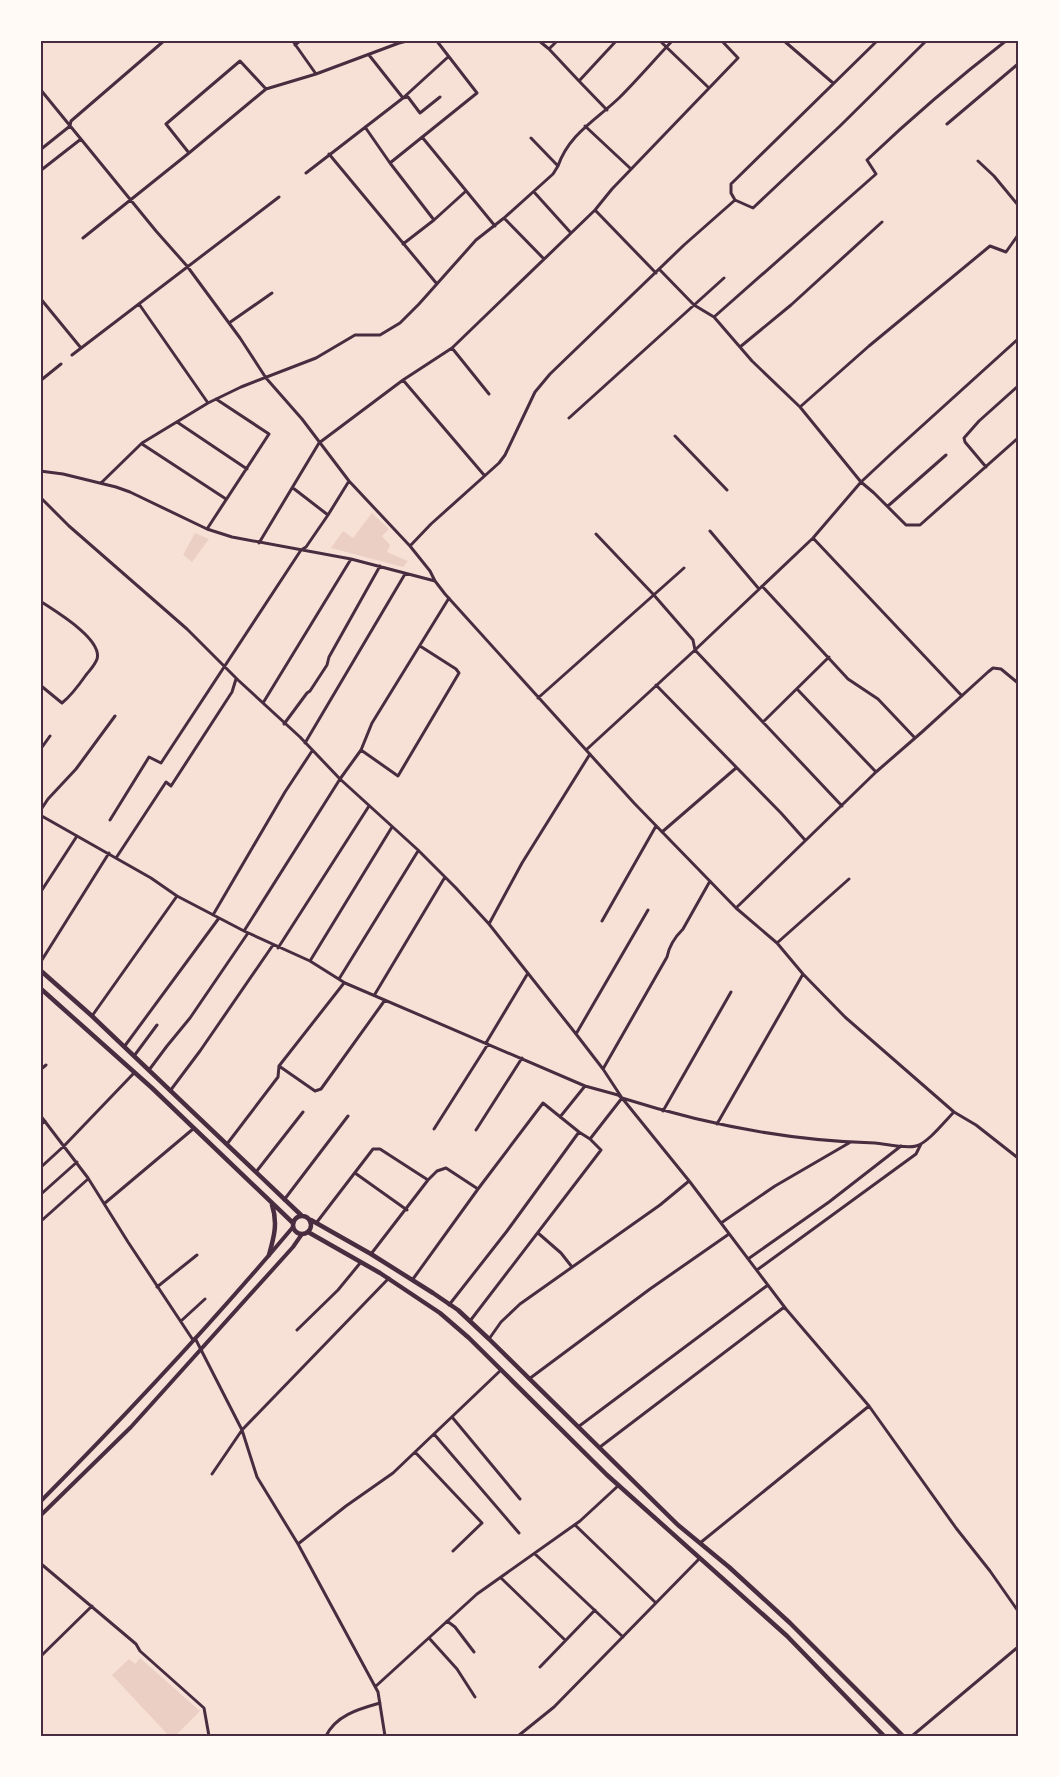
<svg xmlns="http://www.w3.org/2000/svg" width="1059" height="1777" font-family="'PT Sans Narrow',sans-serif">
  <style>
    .green { fill: #ebcfc5 }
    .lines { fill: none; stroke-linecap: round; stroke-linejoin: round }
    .minor { stroke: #4a2c40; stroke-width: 3 }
    .secondary { stroke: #4a2c40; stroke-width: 4 }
    .trunk { stroke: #4a2c40; stroke-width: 4.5 }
    .neatline { fill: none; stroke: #4a2c40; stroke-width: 2 }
  </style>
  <rect width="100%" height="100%" fill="#f7e1d7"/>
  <path class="green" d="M372 513 389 529 382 536 390 545 387 552 408 561 403 567 331 548 343 531 353 538Z
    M195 533 209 539 192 562 183 555Z
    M140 1658 200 1711 175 1736H169L112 1675 129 1659 135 1664Z"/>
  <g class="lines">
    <path class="minor" d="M292 40 316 74
      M538 40 549 49
      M558 40 549 49 579 81 617 40
      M659 40 709 88
      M783 40 833 83
      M295 45 301 40
      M369 55 403 98 408 97 420 113 440 97
      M579 81 607 110
      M40 89 156 231 187 266 240 338 266 378 302 419 349 481 410 546 430 571 435 581 445 594 634 803 736 908 777 943 803 974 845 1017 954 1112 976 1125 1018 1158
      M947 124 1018 64
      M585 126 631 169
      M365 127 390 163 434 220 403 244
      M422 137 495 226
      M40 150 70 126 71 121 165 40
      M189 153 166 124 240 61 266 89
      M329 154 437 284
      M978 161 994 176 1018 205
      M390 163 477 93 436 40
      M558 166C569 134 596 120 619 98 638 79 655 59 673 40
      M40 171 81 139
      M306 173 403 98 448 57
      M534 192 571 233
      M735 200 731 193V184L878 40
      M595 210 656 273
      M504 218 544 259
      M434 220 466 191
      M83 238 189 153 266 89 316 74 399 43 411 40
      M660 270 694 305 714 317 752 361 800 407 861 482 874 493 906 525H920L1018 438
      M40 298 81 348
      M139 304 208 403
      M714 317 876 174 867 160C911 118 958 78 1007 40
      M229 323 272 293
      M740 347 791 305 882 222
      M452 348 489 394
      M72 355 279 197
      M403 380 484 475
      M40 381 61 364
      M800 407 869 346 990 246 1006 252 1018 235
      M569 418 724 278
      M177 422 247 469
      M675 436 727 490
      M142 444 226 499
      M986 467 965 442 964 438 979 421 1018 386
      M40 471 63 474 116 487 130 492 207 529 232 537 351 559 435 581
      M101 483 142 443 208 403 241 387 316 358 355 335H380L400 323 419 304 476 240 504 218 553 174 558 166 531 138
      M293 488 328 515
      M40 497 69 526 187 629 238 680 300 737 340 779 418 850 456 888 489 924 576 1034 603 1069 622 1098 690 1182 786 1309 869 1406 956 1528 990 1571 1018 1611
      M888 506 946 455
      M207 529 269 434 216 399
      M710 531 759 589
      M596 534 653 594 693 640 695 650 842 806
      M813 538 962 696
      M259 543 319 443 403 380 452 348 595 210 612 189 738 58 721 40
      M410 546 431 524 499 463 505 455 535 392 550 374 684 245 735 200 753 208 840 126 927 40
      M762 586 848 679 878 699 915 738
      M40 601C55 611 103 639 97 659 95 665 90 670 86 675 79 685 72 695 62 703L40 685
      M656 685 781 813 805 840
      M797 689 876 772
      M538 698 684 568
      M263 703 351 559
      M763 722 829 657
      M284 724 307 693 310 691 327 665 329 657 380 566
      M305 743 405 574
      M40 750 50 736
      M361 750 398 776 459 673 456 669 420 646
      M586 750 695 650 813 538 861 482 891 454 1018 339
      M40 811 48 799 76 769 115 716
      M40 815 151 878 177 896 244 931 310 961 345 983 585 1086 618 1095 622 1098C704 1124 789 1141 875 1143 886 1144 906 1149 916 1146 928 1143 945 1121 954 1112
      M110 820 149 757 161 763 301 550 306 547 328 515 349 481
      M662 832 736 768
      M116 858 166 782 171 786 232 692 236 679
      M40 893 77 836
      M736 908 876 772 922 732 988 672 993 668 1001 669 1018 683
      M213 915 285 792 312 751
      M602 921 656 826
      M489 924 522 863 590 754
      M244 931 340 779 361 750 372 723 449 598
      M777 943 849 879
      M278 948 369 806
      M310 961 392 827
      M40 963 109 853
      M339 979 418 851
      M375 994 445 877
      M92 1016 177 896
      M576 1034 648 910
      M486 1043 528 973
      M124 1047 219 918
      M134 1056 157 1025
      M279 1066 315 1091 321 1089 385 1000
      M603 1069 667 957C669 946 675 937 683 929L710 881
      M40 1070 46 1065
      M149 1070 167 1046 190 1018 248 933
      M170 1091 200 1051 273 945
      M663 1111 731 992
      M40 1115 88 1178 128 1242 193 1340
      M560 1117 585 1086
      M717 1124 803 974
      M40 1125 45 1121
      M434 1129 488 1044
      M476 1130 522 1058
      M227 1144 278 1077 279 1066 344 983
      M40 1168 64 1146 134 1073
      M256 1172 303 1112
      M355 1173 407 1210
      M40 1195 77 1162
      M284 1200 348 1116
      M105 1203 193 1129
      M40 1222 88 1179
      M317 1222 373 1149H380L428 1180 437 1171 446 1168 478 1189
      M721 1223 775 1186 849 1143
      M538 1233 561 1253 572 1267
      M371 1254 428 1180
      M748 1259 829 1202 901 1146
      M757 1270 916 1154 921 1144
      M413 1279 478 1189 543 1103 579 1132
      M157 1287 197 1255
      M449 1305 507 1231 579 1132 590 1139 622 1098
      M181 1321 205 1299
      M470 1321 601 1150 590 1139
      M297 1330 338 1290 361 1262
      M195 1338 242 1430 257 1477 298 1544 378 1692 385 1736
      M489 1339 501 1322 520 1304 660 1205 689 1181
      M529 1379 650 1289 729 1234
      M452 1417 520 1499
      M578 1427 768 1285
      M434 1434 519 1533
      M600 1447 783 1308 786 1309
      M415 1452 482 1523 453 1551
      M212 1474 242 1430 389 1278
      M575 1525 656 1603
      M700 1543 869 1406
      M298 1544 346 1506 393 1473 501 1370
      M535 1554 623 1637
      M40 1563 136 1644 140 1651 204 1708 209 1736
      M501 1578 565 1640
      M447 1621 455 1627 474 1652
      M429 1638 457 1669 475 1697
      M40 1657 92 1606
      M540 1667 595 1610
      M376 1686 477 1594 580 1521 619 1485
      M326 1736C336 1715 359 1709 380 1703
      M518 1736 554 1707 700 1558
      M912 1736 1018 1647"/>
    <path class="secondary" d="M40 1502C128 1413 213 1322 293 1227
      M40 1516 131 1427 293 1247 302 1234"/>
    <path class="trunk" d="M40 970 92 1016 301 1215
      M40 988 152 1088 293 1223
      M293 1225a9 9 0 1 1 18 0a9 9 0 1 1-18 0Z
      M311 1220 371 1254 433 1293 458 1310 489 1339 678 1525 729 1567 790 1623 903 1736
      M308 1232 380 1273 440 1313 469 1338 607 1475 787 1636 884 1736
      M269 1255C274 1237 278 1223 272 1205"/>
  </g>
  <rect width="1059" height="1777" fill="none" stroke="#fffaf5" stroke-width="84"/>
  <rect x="42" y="42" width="975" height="1693" class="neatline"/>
</svg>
